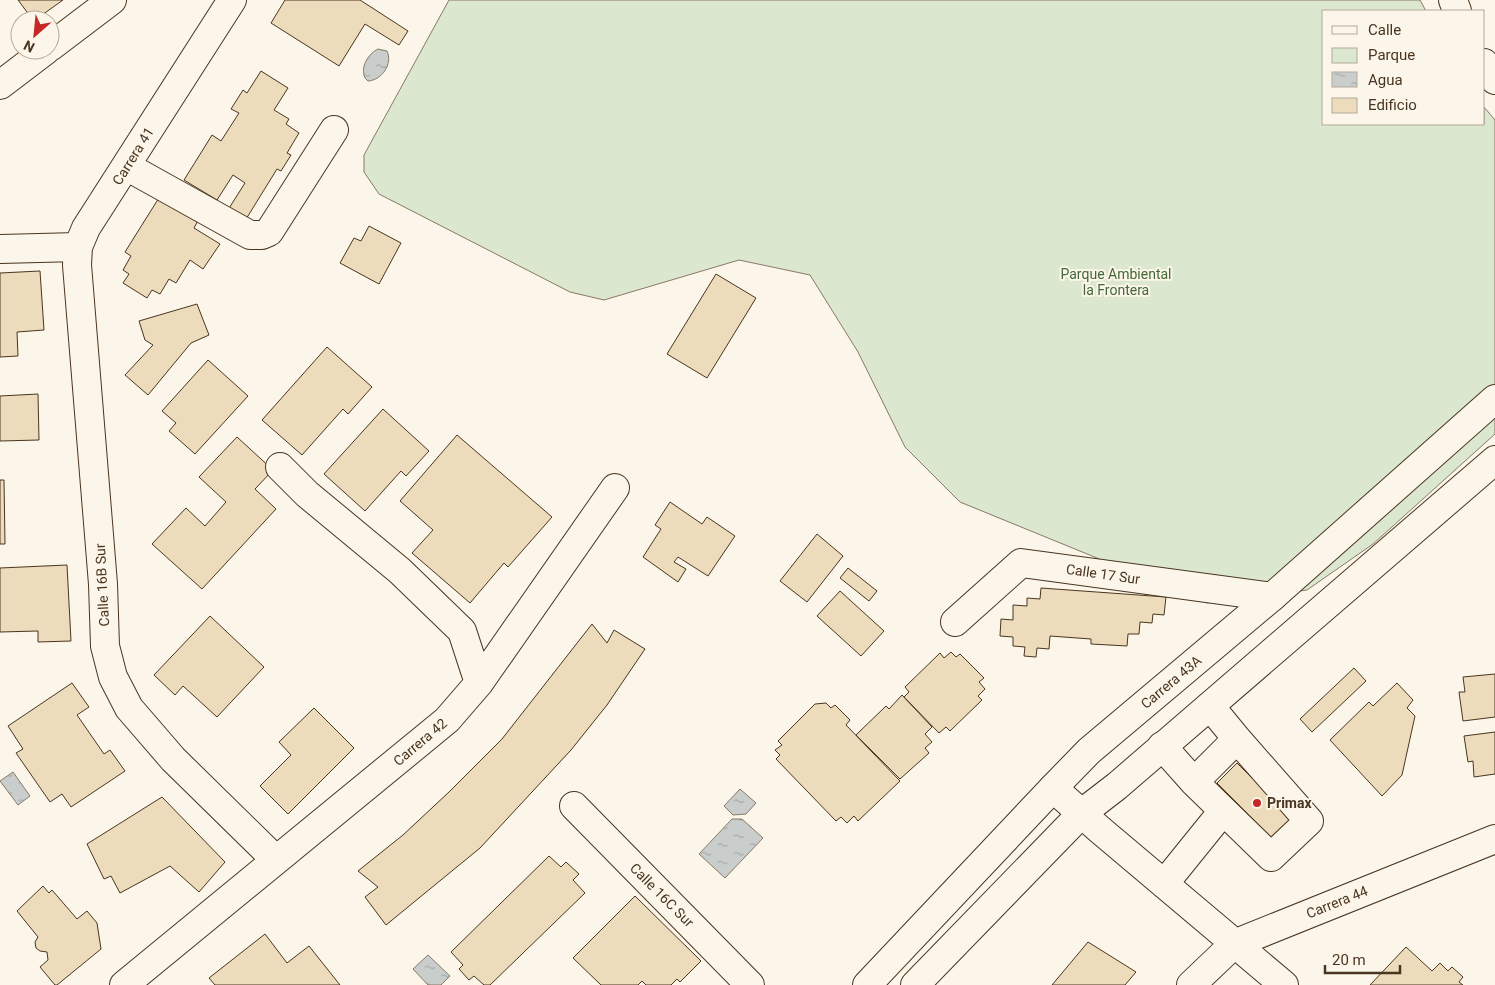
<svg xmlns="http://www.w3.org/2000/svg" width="1495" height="985" font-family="Roboto,sans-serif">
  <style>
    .green { fill: #dce7d0; stroke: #887966 }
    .water { fill: url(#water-ripples); stroke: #887966 }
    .building { fill: #ecdcbc; stroke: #4a3520 }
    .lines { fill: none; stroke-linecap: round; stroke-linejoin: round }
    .minor-casing { stroke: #4a3520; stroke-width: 30 }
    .major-casing { stroke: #4a3520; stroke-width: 30 }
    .minor { stroke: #fbf6e9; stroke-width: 28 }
    .major { stroke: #fbf6e9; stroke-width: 28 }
    .poi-dot { fill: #c62828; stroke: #fbf6e9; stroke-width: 2 }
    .labels { text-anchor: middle; stroke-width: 4; stroke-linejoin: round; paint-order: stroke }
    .street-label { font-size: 14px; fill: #4a3520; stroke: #fbf6e9 }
    .park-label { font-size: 14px; fill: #436837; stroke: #fbf6e9 }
    .poi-label { font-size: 14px; font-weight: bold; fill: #4a3520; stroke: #fbf6e9; text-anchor: start }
  </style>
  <defs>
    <pattern id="water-ripples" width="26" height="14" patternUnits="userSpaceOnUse" patternTransform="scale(1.25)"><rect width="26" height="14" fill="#c9cecd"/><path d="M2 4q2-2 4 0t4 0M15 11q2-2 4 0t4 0" fill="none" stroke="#a5a8a6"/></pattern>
  </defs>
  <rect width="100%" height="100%" fill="#fbf6e9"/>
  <path class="green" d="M449 0H1420L1426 11H1324V124H1484V107L1495 120V434L1373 544 1307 590 1207 603 960 502 905 447 858 352 810 275 739 260 604 300 570 292 379 194 364 172V155Z"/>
  <path class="water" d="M378 49 387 51C393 64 382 80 368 81L365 78C360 67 368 54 378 49Z
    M13 772 30 796 18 805 0 781Z
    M740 789 756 803 746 814 733 815 724 806Z
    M732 819H742L763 838 725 878 699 854Z
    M428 955 450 976 441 985H428L413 969Z"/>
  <path class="building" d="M18 0H63L35 20H33Z
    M285 0H360L408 31 399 45 365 24 339 66 271 23Z
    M261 71 288 88 274 110 289 119 286 124 299 133 287 153 291 155 281 171 277 169 243 224 226 213 245 183 233 175 217 200 184 180 212 135 221 141 239 113 231 109 243 90 247 93Z
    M162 193 200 217 194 228 220 244 203 269 190 260 176 283 169 279 160 294 152 290 147 298 123 283 129 274 123 270 131 256 125 252Z
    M369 226 401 243 379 284 340 263 354 238 361 241Z
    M40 271 44 330 17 332 18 356 0 357V273Z
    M716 274 756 298 707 378 667 354Z
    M197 304 209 335 191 343 148 395 125 375 153 345 145 340 139 321Z
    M327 347 372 387 348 414 343 409 302 455 262 420Z
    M208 360 248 396 195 454 169 431 176 423 162 411Z
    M38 394 39 440 0 441V396Z
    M383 409 429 451 406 476 401 471 365 511 324 474Z
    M457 435 552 517 508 567 504 563 470 603 412 553 433 530 400 501Z
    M237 437 273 470 255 489 276 509 202 589 152 544 186 508 205 526 226 502 199 477Z
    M0 480H4L5 544H0Z
    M670 502 702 524 707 517 735 536 708 576 678 557 674 562 686 569 678 582 643 557 661 529 655 525Z
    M817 534 843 556 807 602 780 581Z
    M67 565 71 641 38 642V631L0 632V568Z
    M848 568 877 591 869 601 840 578Z
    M1041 588 1166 597 1164 615 1153 614 1152 623 1140 622 1139 634H1128L1127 646 1091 644V639L1050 636 1049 649 1037 648 1036 657 1024 656 1025 647 1013 646V637L1000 636 1001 619 1013 620V605L1027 606V598L1040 599Z
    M840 591 884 631 861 656 817 616Z
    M210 616 264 667 217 717 183 686 175 695 154 675Z
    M592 624 607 643 614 630 645 649 607 705 571 750 480 848 386 925 365 897 378 887 358 871 403 835 449 792 502 739Z
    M951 652 956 657 960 654 984 678 979 682 985 689 978 696 982 700 950 731 946 727 939 733 904 697 909 692 905 687 940 653 944 658Z
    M1354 668 1366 681 1312 732 1300 719Z
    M1495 674V717L1463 721 1459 692H1465L1463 677Z
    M72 683 89 707 77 715 104 754 110 750 125 771 71 807 62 794 50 802 16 753 23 749 8 726Z
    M1397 683 1413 700 1407 708 1415 716 1402 775 1382 796 1330 740 1369 702 1373 706Z
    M902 695 932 727 925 734 932 742 925 748 929 753 900 779 856 735 886 706 889 709Z
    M826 703 831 708 835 705 850 720 846 725 900 781 858 821 854 816 847 823 841 817 836 821 776 759 780 755 775 750 782 745 778 741 815 704Z
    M314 708 354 748 288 814 260 786 291 755 279 742Z
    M1495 732V774L1474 777 1473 761 1468 762 1464 736Z
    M1237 763 1296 822 1276 842 1217 783Z
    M162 797 225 862 199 892 170 866 120 893 111 876 104 879 87 844Z
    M549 856 561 867 566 862 579 874 573 880 585 893 490 985H484L474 976 469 980 459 969 463 965 451 952Z
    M43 886 49 893 52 890 77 919 87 911 97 923 101 949 57 985H55L40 967 48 960 47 952 40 951 36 948 35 942 38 937 17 911Z
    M635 896 701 961 680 982 677 979 671 985H646L642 981 638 985H601L573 958Z
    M265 934 287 963 309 946 340 985H215L209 978Z
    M1088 942 1136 972 1125 985H1052Z
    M1406 947 1432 971 1440 963 1448 971 1452 967 1463 977 1459 982 1463 985H1370Z"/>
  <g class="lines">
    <defs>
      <path id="minor" d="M232 0 86 228 78 247 77 265 103 584 105 646 113 677 129 708 173 759 276 860
        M1453 0 1457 11
        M50 47 112 0
        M1484 63 1495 80
        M0 85 46 50
        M126 166 250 235H262L269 232 334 130
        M0 249 78 247
        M955 622 1021 563 1272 597
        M479 683 615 488
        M1162 746 1194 782 1271 857 1309 821 1237 739 1210 706
        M1194 782 1237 739
        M1053 788 1099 829 1284 985
        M574 806 750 985
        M1164 884 1223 811
        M124 985 447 720 479 683 462 631 400 571 307 494 280 467
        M1191 985 1234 944 1495 839"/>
      <path id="major" d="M867 985 1053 788 1089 751 1272 597 1495 399
        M915 985 1082 813 1117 786 1495 460"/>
    </defs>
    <use href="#minor" class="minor-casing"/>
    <use href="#major" class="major-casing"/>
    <use href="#minor" class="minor"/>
    <use href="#major" class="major"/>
  </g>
  <circle class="poi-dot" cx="1257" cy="803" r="5"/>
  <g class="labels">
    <g class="street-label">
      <text transform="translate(133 156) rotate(-58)" y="5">Carrera 41</text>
      <text transform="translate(1103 574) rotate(8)" y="5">Calle 17 Sur</text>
      <text transform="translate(102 585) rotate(-93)" y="5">Calle 16B Sur</text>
      <text transform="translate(1171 682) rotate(-40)" y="5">Carrera 43A</text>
      <text transform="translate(420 742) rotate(-40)" y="5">Carrera 42</text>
      <text transform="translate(662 895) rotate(45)" y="5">Calle 16C Sur</text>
      <text transform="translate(1337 902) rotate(-22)" y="5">Carrera 44</text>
    </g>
    <g class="park-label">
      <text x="1116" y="279">Parque Ambiental<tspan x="1116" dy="16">la Frontera</tspan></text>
    </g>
    <g class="poi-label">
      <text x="1267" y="808">Primax</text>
    </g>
  </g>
  <rect x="1322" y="10" width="162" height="115" fill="#fbf6e9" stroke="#b4a999"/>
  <rect x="1332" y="26" width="25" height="8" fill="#fbf6e9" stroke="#b4a999"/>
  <text x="1368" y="35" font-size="15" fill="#4a3520">Calle</text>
  <rect x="1332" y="48" width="25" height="15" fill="#dce7d0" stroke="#b4a999"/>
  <text x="1368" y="60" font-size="15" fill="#4a3520">Parque</text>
  <rect x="1332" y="72" width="25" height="15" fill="url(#water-ripples)" stroke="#b4a999"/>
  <text x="1368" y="85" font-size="15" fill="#4a3520">Agua</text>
  <rect x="1332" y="98" width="25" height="15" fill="#ecdcbc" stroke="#b4a999"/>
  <text x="1368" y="110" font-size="15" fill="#4a3520">Edificio</text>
  <g transform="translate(35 35) rotate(207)"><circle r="24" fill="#fbf6e9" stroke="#b4a999"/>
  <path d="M0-4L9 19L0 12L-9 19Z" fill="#c62828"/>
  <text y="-8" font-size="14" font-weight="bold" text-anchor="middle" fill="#4a3520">N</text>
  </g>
  <path d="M1325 965v8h75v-8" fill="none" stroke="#4a3520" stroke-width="2.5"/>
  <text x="1332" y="965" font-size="15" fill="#4a3520" stroke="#fbf6e9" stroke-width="4" paint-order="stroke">20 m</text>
</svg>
